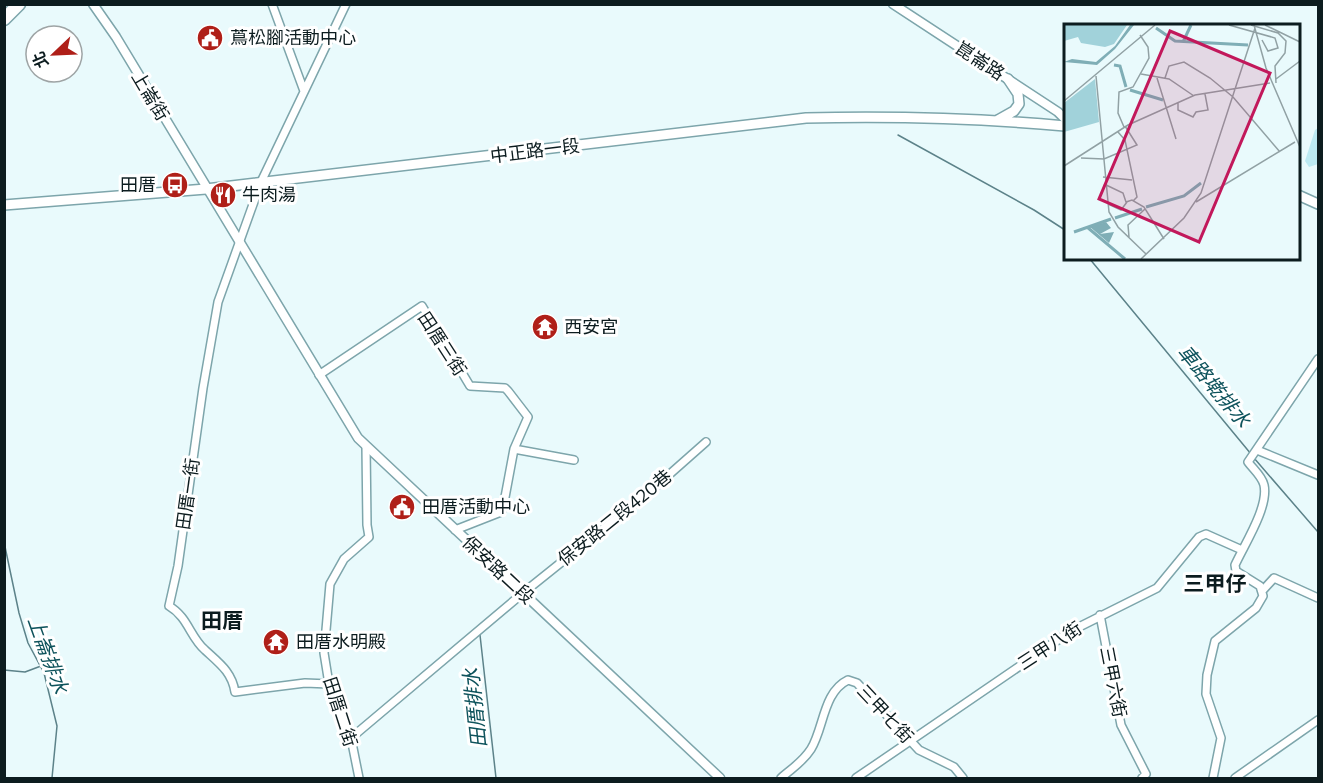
<svg xmlns="http://www.w3.org/2000/svg" width="1323" height="783" font-family="Commissioner,'Noto Sans TC',sans-serif">
  <style>
    .green { fill: #bceaf2 }
    .lines { fill: none; stroke-linecap: round; stroke-linejoin: round }
    .stream { stroke: #5c8289; stroke-width: 1.5 }
    .minor-casing { stroke: #7da5ab; stroke-width: 10 }
    .tertiary-casing { stroke: #7da5ab; stroke-width: 11 }
    .secondary-casing { stroke: #7da5ab; stroke-width: 12 }
    .motorway-casing { stroke: #7da5ab; stroke-width: 15 }
    .minor { stroke: #fff; stroke-width: 7 }
    .tertiary { stroke: #fff; stroke-width: 8 }
    .secondary { stroke: #fff; stroke-width: 9 }
    .motorway { stroke: #fff; stroke-width: 12 }
    .labels { text-anchor: middle; stroke-width: 6; stroke-linejoin: round; paint-order: stroke }
    .poi-label { font-size: 18px; fill: #0c1c1f; stroke: #fff; text-anchor: start }
    .street-label { font-size: 18px; fill: #0c1c1f; stroke: #fff }
    .water-label { font-size: 20px; font-style: italic; fill: #0e535c; stroke: #fff }
    .quarter-label { font-size: 21px; font-weight: bold; fill: #0c1c1f; stroke: #fff }
    .inset-river { fill: none; stroke: #7faeb6; stroke-width: 3 }
    .inset-road { fill: none; stroke: #91a1a4; stroke-width: 1.5 }
    .view { fill: #c2185b; fill-opacity: 0.15; stroke: #c2185b; stroke-width: 3 }
    .inset-edge { fill: none; stroke: #0c1c1f; stroke-width: 3 }
  </style>
  <rect width="100%" height="100%" fill="#e9fafc"/>
  <path class="green" d="M1318 128V164L1309 167 1305 161 1315 130Z"/>
  <g class="lines">
    <path class="stream" d="M898 135 1034 210 1065 230
      M1089 258 1251 454
      M1254 458 1318 532
      M4 542 19 613 28 643 44 673 57 726 52 778
      M480 635 496 778
      M4 670 25 672 41 666"/>
    <defs>
      <path id="minor" d="M272 4 304 91
        M319 375 422 306 470 386 505 388 508 391 528 417 514 449 503 508 501 512 455 530
        M514 449 574 460
        M1257 450 1318 475
        M1263 590 1274 578 1318 598
        M1100 615 1121 725 1146 774 1142 778
        M329 684 305 683 235 692C232 672 219 663 205 650 190 637 188 617 169 606L178 566 203 388 218 302 261 182 346 4
        M351 738 523 593 654 488 706 442
        M359 778 351 738 329 684 324 653 330 584 344 559 369 537 367 525 366 446
        M781 778C792 768 802 763 811 749 824 728 823 692 848 680L857 683 919 750 954 767 963 778
        M856 778 1071 631 1157 588 1199 537 1206 534 1242 550
        M1213 778 1221 738 1206 694 1207 675 1215 641 1256 608 1263 596 1260 586 1236 571 1235 565C1244 545 1269 507 1264 485 1262 476 1253 469 1248 462L1318 359
        M1235 778 1318 720"/>
      <path id="tertiary" d="M93 4 116 37 358 438 720 778
        M893 4 1058 112 1065 119"/>
      <path id="secondary" d="M998 120 1014 111 1019 104 1018 94 1008 79
        M1298 195 1318 204
        M4 205 206 189 806 118C893 116 978 118 1065 126"/>
      <path id="motorway" d="M4 19 19 4"/>
    </defs>
    <use href="#minor" class="minor-casing"/>
    <use href="#tertiary" class="tertiary-casing"/>
    <use href="#secondary" class="secondary-casing"/>
    <use href="#motorway" class="motorway-casing"/>
    <use href="#minor" class="minor"/>
    <use href="#tertiary" class="tertiary"/>
    <use href="#secondary" class="secondary"/>
    <use href="#motorway" class="motorway"/>
  </g>
  <defs>
    <symbol id="civic-disc" viewBox="-11 -11 22 22"><circle r="9.5" fill="#af1f18" stroke="#fff"/><path d="M-.6-6.5H3V-4.5H.6V-3L4-1V1h2V6H-6V1h2V-1L-.6-3ZM-1.2 2.5V6h2.4V2.5Z" fill="#fff"/></symbol>
    <symbol id="bus-disc" viewBox="-11 -11 22 22"><circle r="9.5" fill="#af1f18" stroke="#fff"/><path d="M-5-6H5V4H4V6H2V4H-2V6H-4V4H-5ZM-3.5-4V0h7V-4ZM-3.5 1.2v1.5H-2V1.2ZM2 1.2v1.5H3.5V1.2Z" fill="#fff"/></symbol>
    <symbol id="restaurant-disc" viewBox="-11 -11 22 22"><circle r="9.5" fill="#af1f18" stroke="#fff"/><path d="M-5-6h1v4h1v-4h1v4h1v-4h1v5L-1.5 .5V6h-2V.5L-5-1ZM5-6V6H3V1.5H1.5Q1.5-4 5-6Z" fill="#fff"/></symbol>
    <symbol id="temple-disc" viewBox="-11 -11 22 22"><circle r="9.5" fill="#af1f18" stroke="#fff"/><path d="M0-6L5-2H3V0L6.5 2.5H4V6H1.5V3h-3V6H-4V2.5H-6.5L-3 0V-2H-5Z" fill="#fff"/></symbol>
  </defs>
  <g fill-rule="evenodd">
    <use href="#civic-disc" x="195" y="23" width="30" height="30"/>
    <use href="#bus-disc" x="160" y="170" width="30" height="30"/>
    <use href="#restaurant-disc" x="208" y="180" width="30" height="30"/>
    <use href="#temple-disc" x="530" y="312" width="30" height="30"/>
    <use href="#civic-disc" x="387" y="492" width="30" height="30"/>
    <use href="#temple-disc" x="261" y="627" width="30" height="30"/>
  </g>
  <g class="labels">
    <g class="poi-label">
      <text x="230" y="44">蔦松腳活動中心</text>
      <text x="156" y="191" text-anchor="end">田厝</text>
      <text x="242" y="201">牛肉湯</text>
      <text x="564" y="333">西安宮</text>
      <text x="422" y="513">田厝活動中心</text>
      <text x="296" y="648">田厝水明殿</text>
    </g>
    <g class="street-label">
      <text transform="translate(980 61) rotate(33)" y="6">崑崙路</text>
      <text transform="translate(150 96) rotate(59)" y="6">上崙街</text>
      <text transform="translate(535 151) rotate(-7)" y="6">中正路一段</text>
      <text transform="translate(442 344) rotate(57)" y="6">田厝三街</text>
      <text transform="translate(188 494) rotate(-82)" y="6">田厝一街</text>
      <text transform="translate(615 518) rotate(-39)" y="6">保安路二段420巷</text>
      <text transform="translate(498 570) rotate(43)" y="6">保安路二段</text>
      <text transform="translate(1050 646) rotate(-33)" y="6">三甲八街</text>
      <text transform="translate(1113 682) rotate(79)" y="6">三甲六街</text>
      <text transform="translate(340 712) rotate(72)" y="6">田厝二街</text>
      <text transform="translate(885 714) rotate(47)" y="6">三甲七街</text>
    </g>
    <g class="water-label">
      <text transform="translate(1214 386) rotate(50)" y="7">車路墘排水</text>
      <text transform="translate(48 655) rotate(70)" y="7">上崙排水</text>
      <text transform="translate(475 708) rotate(-96)" y="7">田厝排水</text>
    </g>
    <g class="quarter-label">
      <text x="1215" y="591">三甲仔</text>
      <text x="222" y="628">田厝</text>
    </g>
  </g>
  <g transform="translate(1064 24)">
    <rect width="236" height="236" fill="#e9fafc"/>
    <path d="M0 1H63L50 20 41 23 17 19 14 13 0 17ZM31 55 35 98 0 108V79Z" fill="#a1d2da"/>
    <path d="M66 1H70L51 25 33 41 0 38 8 35 32 38 51 22ZM42 198 47 204 36 210 50 208 45 219 26 203Z" fill="#7faeb6"/>
    <path class="inset-river" d="M92 4 111 17 184 21M119 18 127 1M50 41 56 42 62 63M66 66 99 76M82 183 120 172 137 159M51 194 78 185M23 203 61 235M10 208 47 195"/>
    <path class="inset-road" d="M165 1 211 14 214 24 204 27 198 16M187 1 214 9 222 17 221 29 211 42 212 59M190 1 202 44 236 123M201 1 236 18M77 50 105 55 130 72M32 52 45 188 54 203 82 230M93 54 112 115M101 54 105 42 120 38 146 54 169 73 216 128M212 55 236 37M0 77 91 1M114 79V86L129 93 132 88 144 86 141 70M60 103 54 89 55 68 69 63 85 34 84 23 76 11M54 108 61 116 73 173 69 177M17 134 40 135 73 121 61 102M0 142 64 101 131 71 206 59M39 153 68 156M40 160 59 169 62 178 68 176 80 183 100 215M132 178 231 118M44 180 57 186 63 178M65 213 64 201 81 185M77 235 120 194 137 169 191 4"/>
    <path class="view" d="M106 7 206 49 135 218 35 175Z"/>
    <rect width="236" height="236" class="inset-edge"/>
  </g>
  <rect width="1323" height="783" fill="none" stroke="#0c1c1f" stroke-width="12"/>
  <g transform="translate(54 54) rotate(247)"><circle r="28" fill="#ffffff" stroke="#9ea4a5" stroke-width="1.5"/>
  <path d="M0-4.5L10 22L0 15L-10 22Z" fill="#af1f18"/>
  <text y="-9" font-size="16" font-weight="bold" text-anchor="middle" fill="#0c1c1f">北</text>
  </g>
</svg>
